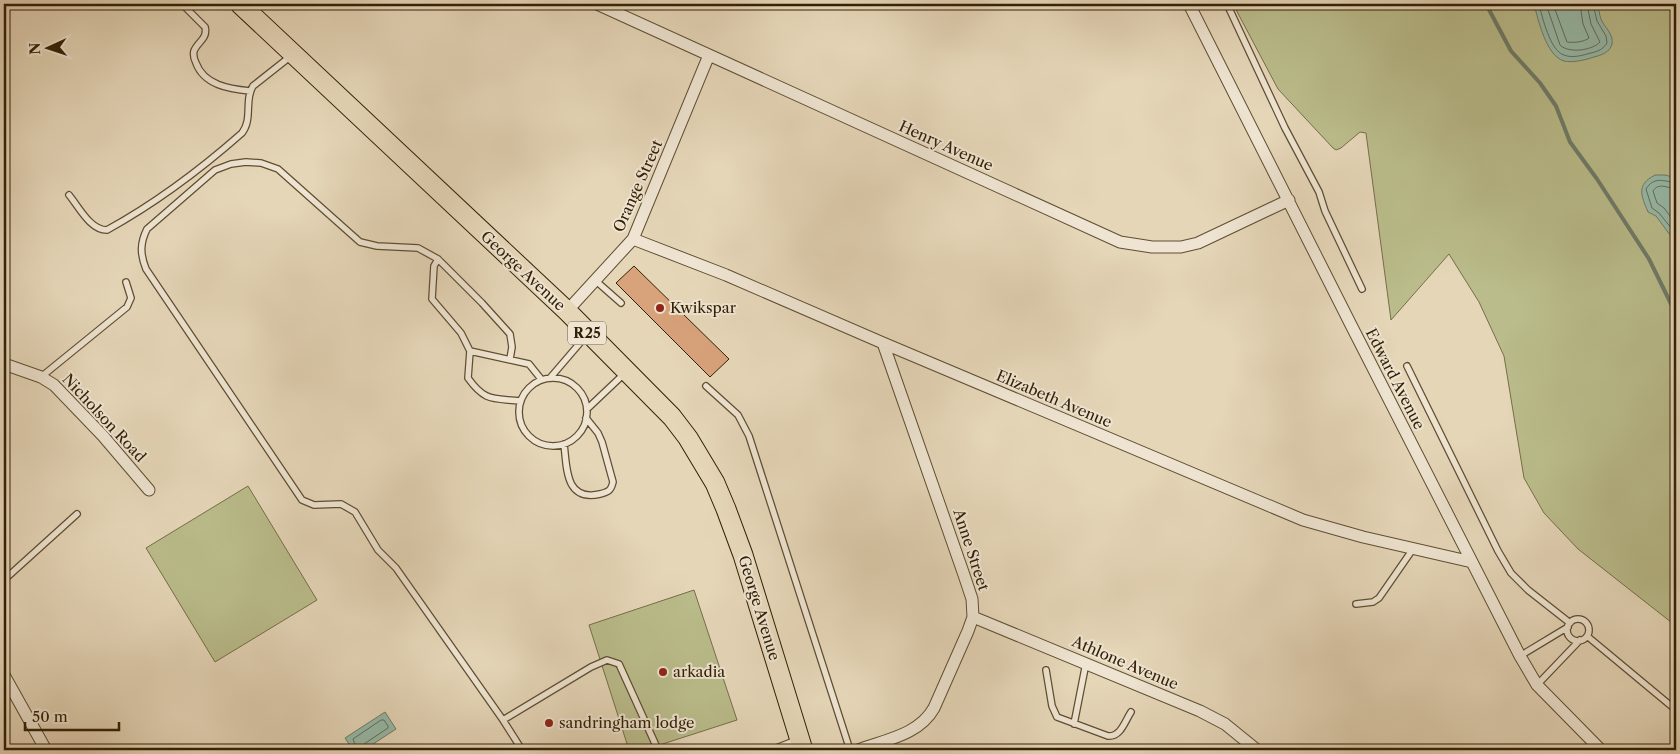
<svg xmlns="http://www.w3.org/2000/svg" width="1680" height="754" font-family="'Libre Caslon Text',serif">
  <style>
    .green { fill: #babc8b; stroke: #766e48 }
    .water { fill: #97baa9; stroke: #6f7c68 }
    .lines { fill: none; stroke-linecap: round; stroke-linejoin: round }
    .shore { stroke: #646d58; stroke-width: 1 }
    .stream { stroke: #6f7c68; stroke-width: 4 }
    .building { fill: #d8a27b; stroke: #322006 }
    .lane-casing { stroke: #5f4e32; stroke-width: 8 }
    .street-casing { stroke: #5f4e32; stroke-width: 13 }
    .primary-casing { stroke: #322006; stroke-width: 21 }
    .lane { stroke: #eee4d1; stroke-width: 5.5 }
    .street { stroke: #eee4d1; stroke-width: 11 }
    .primary { stroke: #e5d6b8; stroke-width: 19 }
    .poi-dot { fill: #8f2418; stroke: #eee4d1; stroke-width: 2 }
    .labels { text-anchor: middle; stroke-width: 4; stroke-linejoin: round; paint-order: stroke }
    .shield { fill: #eee4d1; stroke: #6a5b43; stroke-width: 1 }
    .shield-label { font-size: 14px; font-weight: bold; fill: #322006 }
    .street-label { font-size: 15px; fill: #322006; stroke: #eee4d1 }
    .poi-label { font-size: 15px; fill: #322006; stroke: #eee4d1; text-anchor: start }
  </style>
  <rect width="100%" height="100%" fill="#e5d6b8"/>
  <filter id="stains"><feTurbulence type="fractalNoise" baseFrequency=".004" numOctaves="4"/><feColorMatrix values="0 0 0 0 .2 0 0 0 0 .09 0 0 0 0 .02 0 0 0 .5 -.17"/></filter>
  <radialGradient id="worn" r=".72"><stop offset=".6" stop-color="#630" stop-opacity="0"/><stop offset="1" stop-color="#630" stop-opacity=".3"/></radialGradient>
  <path class="green" d="M1233 4H1676V626L1578 549 1544 513 1524 478 1504 356 1479 302 1449 254 1391 320 1366 133 1360 132 1341 148 1336 150 1333 148 1278 89Z
    M248 486 317 600 215 662 146 548Z
    M694 590 737 720 644 750H629L589 625Z"/>
  <path class="water" d="M1534 4H1598C1599 9 1599 14 1601 19 1604 27 1614 34 1612 44 1610 52 1602 55 1594 57 1585 60 1573 63 1564 61 1546 56 1538 19 1534 4Z
    M1655 175H1665L1676 178V243L1656 216 1648 212C1641 195 1636 185 1655 175Z
    M385 712 396 729 364 750H353L345 738Z"/>
  <g class="lines">
    <path class="shore" d="M1539 4C1542 16 1550 51 1564 55 1571 58 1580 56 1587 54 1595 52 1602 51 1607 43L1606 36 1597 21 1593 4
      M1546 4 1560 45C1569 54 1593 50 1600 42L1591 24 1587 4
      M1553 4 1567 42C1574 43 1584 42 1589 38L1583 24 1580 4
      M1676 183C1664 181 1654 176 1646 189L1652 208 1659 213 1676 234
      M1676 189C1667 188 1659 182 1653 191L1657 203 1664 208 1676 224
      M357 750 353 739 381 720H384L388 726V728L364 744 362 750"/>
    <path class="stream" d="M1486 4 1511 51 1540 83 1556 106 1570 142 1597 179 1649 259 1676 314"/>
  </g>
  <path class="building" d="M634 266 729 359 710 377 616 283Z"/>
  <g class="lines">
    <defs>
      <path id="lane" d="M182 4 205 27C208 39 197 42 194 51 193 55 194 59 196 63 204 85 229 89 250 91
        M1227 4 1285 128 1319 192 1325 211 1362 289
        M69 195C79 207 90 230 107 230 156 203 200 170 242 133 253 119 244 100 253 86L291 56
        M438 259 434 266 432 299 461 333 470 351 468 378C485 402 493 398 520 401
        M596 281 621 303
        M470 351 529 364 541 379
        M510 359 512 347 510 334 482 303 438 259 418 248 377 246 360 242 278 169 261 163 246 162 231 164 215 170 147 229C140 243 140 254 146 269L302 500 314 505 341 504 355 512 378 550 396 568 503 720 522 750
        M1407 366 1498 551 1511 573 1528 590 1570 623
        M41 377 127 307 131 298 126 282
        M519 412a34 34 0 1 1 68 0a34 34 0 1 1-68 0Z
        M550 378 586 336
        M706 386 738 415 749 436 850 750
        M587 409 625 373
        M564 444C567 468 565 502 600 494 608 492 611 491 613 482L602 442 598 433 586 418
        M4 580 77 514
        M1356 604 1373 602 1379 598 1413 549
        M1567 630a11 11 0 1 1 22 0a11 11 0 1 1-22 0Z
        M1587 636 1676 710
        M1520 656 1568 627
        M1046 670 1052 706 1057 717 1108 736C1121 737 1125 721 1131 712
        M1537 685 1580 640
        M503 720 591 667 607 660 619 664 658 750
        M1074 724 1086 663"/>
      <path id="street" d="M597 4 1120 242 1152 247H1181L1198 243 1289 200
        M1189 4 1350 323 1520 656 1537 685 1601 750
        M633 239 726 275 883 343 1303 520 1363 537 1472 562
        M567 311 633 239 709 55
        M4 364 41 377 54 385 103 436 149 490
        M973 617 1200 711 1225 724 1257 750
        M4 675 46 750
        M778 750 801 741
        M858 750C885 740 919 735 934 708L968 631 973 617 972 599 964 575 883 343"/>
      <path id="primary" d="M240 4 567 311 672 417 688 438 715 483 726 509 743 555 803 750"/>
    </defs>
    <use href="#lane" class="lane-casing"/>
    <use href="#street" class="street-casing"/>
    <use href="#primary" class="primary-casing"/>
    <use href="#lane" class="lane"/>
    <use href="#street" class="street"/>
    <use href="#primary" class="primary"/>
  </g>
  <g class="poi-dot">
    <circle cx="660" cy="308" r="5"/>
    <circle cx="663" cy="672" r="5"/>
    <circle cx="549" cy="723" r="5"/>
  </g>
  <g class="labels">
    <rect class="shield" x="568" y="321.5" width="38" height="23" rx="4"/>
    <g class="shield-label">
      <text x="587" y="338">R25</text>
    </g>
    <g class="street-label">
      <text transform="translate(946 146) rotate(24)" y="5">Henry Avenue</text>
      <text transform="translate(638 186) rotate(-66)" y="5">Orange Street</text>
      <text transform="translate(523 271) rotate(43)" y="5">George Avenue</text>
      <text transform="translate(1395 379) rotate(63)" y="5">Edward Avenue</text>
      <text transform="translate(1054 399) rotate(23)" y="5">Elizabeth Avenue</text>
      <text transform="translate(104 418) rotate(47)" y="5">Nicholson Road</text>
      <text transform="translate(971 550) rotate(72)" y="5">Anne Street</text>
      <text transform="translate(759 608) rotate(73)" y="5">George Avenue</text>
      <text transform="translate(1125 663) rotate(23)" y="5">Athlone Avenue</text>
    </g>
    <g class="poi-label">
      <text x="670" y="313">Kwikspar</text>
      <text x="673" y="677">arkadia</text>
      <text x="559" y="728">sandringham lodge</text>
    </g>
  </g>
  <rect width="1680" height="754" fill="none" stroke="#e5d6b8" stroke-width="20"/>
  <rect x="5" y="5" width="1670" height="744" fill="none" stroke="#322006" stroke-width="2.5"/>
  <rect x="10" y="10" width="1660" height="734" fill="none" stroke="#322006"/>
  <g transform="translate(48 48) rotate(267)" stroke="#eee4d1" stroke-width="4" paint-order="stroke">
  <path d="M0-4L9 19L0 12L-9 19Z" fill="#322006"/>
  <text y="-8" font-size="14" font-weight="bold" text-anchor="middle" fill="#322006">N</text>
  </g>
  <path d="M25 722v8h94v-8" fill="none" stroke="#322006" stroke-width="2.5"/>
  <text x="32" y="722" font-size="15" fill="#322006" stroke="#eee4d1" stroke-width="4" paint-order="stroke">50 m</text>
  <rect width="100%" height="100%" filter="url(#stains)"/>
  <rect width="100%" height="100%" fill="url(#worn)"/>
</svg>
